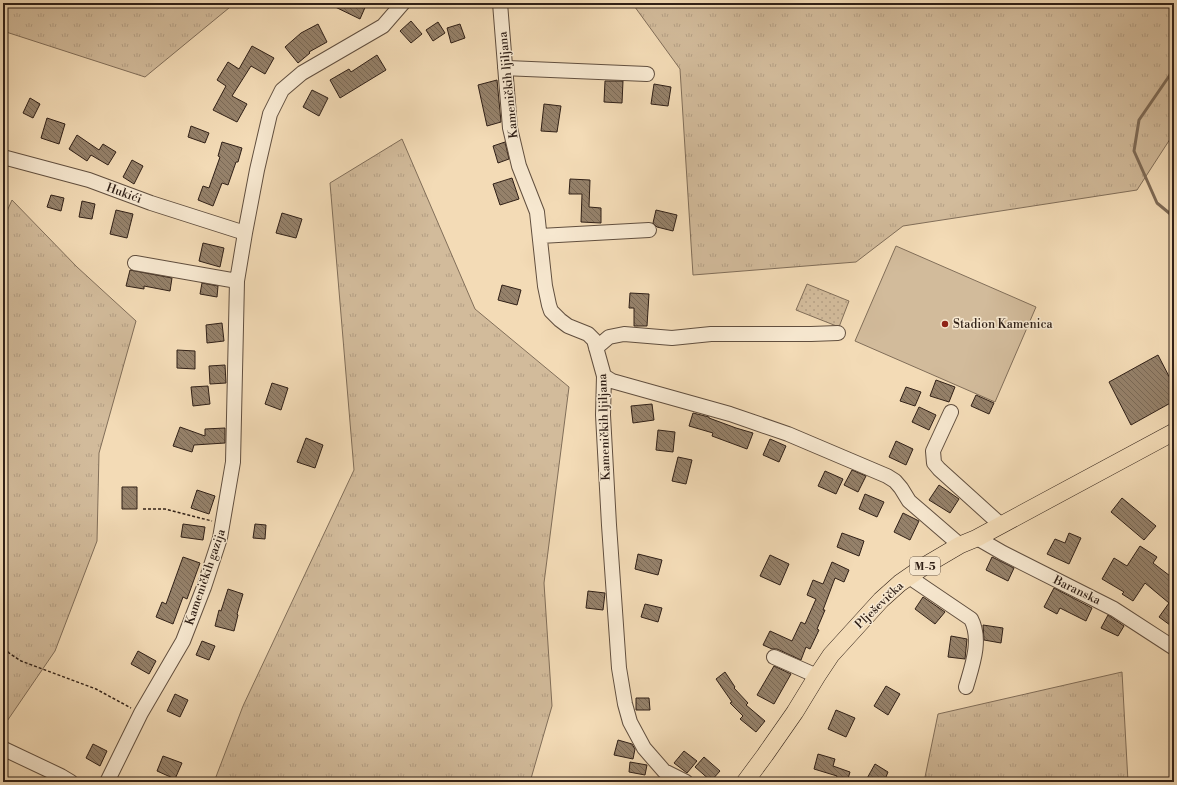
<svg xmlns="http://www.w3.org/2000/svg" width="1177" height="785" font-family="'Libre Bodoni',serif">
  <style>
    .grass { fill: url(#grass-tufts); stroke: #816e59 }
    .garden { fill: url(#garden-dots); stroke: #816e59 }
    .pitch { fill: #d2bb9b; stroke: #816e59 }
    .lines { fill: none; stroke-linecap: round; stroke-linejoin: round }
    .stream { stroke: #7d6a56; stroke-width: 3 }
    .building { fill: url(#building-back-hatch); stroke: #302017 }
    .minor-casing { stroke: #614f3f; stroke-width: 16 }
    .major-casing { stroke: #302017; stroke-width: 18 }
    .path { stroke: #302017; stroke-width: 1.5; stroke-dasharray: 3 2; stroke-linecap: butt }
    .minor { stroke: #f7e8d0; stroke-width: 14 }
    .major { stroke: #f3dbb6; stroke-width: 17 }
    .poi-dot { fill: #8f2418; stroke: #f7e8d0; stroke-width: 1.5 }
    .labels { text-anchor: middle; stroke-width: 3; stroke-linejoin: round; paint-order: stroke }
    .shield { fill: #f7e8d0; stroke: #6c5c4e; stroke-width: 1 }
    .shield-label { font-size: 11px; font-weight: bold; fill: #302017 }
    .street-label { font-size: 12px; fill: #302017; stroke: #f7e8d0 }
    .poi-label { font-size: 12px; fill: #302017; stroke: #f7e8d0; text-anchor: start }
  </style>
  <defs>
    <pattern id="grass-tufts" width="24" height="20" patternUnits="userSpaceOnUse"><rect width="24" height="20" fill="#d2bb9b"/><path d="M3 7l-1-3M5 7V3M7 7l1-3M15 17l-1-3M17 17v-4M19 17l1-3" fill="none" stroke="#b5a085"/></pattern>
    <pattern id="garden-dots" width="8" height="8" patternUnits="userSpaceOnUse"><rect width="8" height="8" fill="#d2bb9b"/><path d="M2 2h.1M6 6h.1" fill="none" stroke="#b5a085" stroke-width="1.8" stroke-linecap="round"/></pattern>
    <pattern id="building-back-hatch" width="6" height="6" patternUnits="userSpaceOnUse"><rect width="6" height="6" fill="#95816a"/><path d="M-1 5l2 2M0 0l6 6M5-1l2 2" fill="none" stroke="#7a6956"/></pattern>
  </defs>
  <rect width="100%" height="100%" fill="#f3dbb6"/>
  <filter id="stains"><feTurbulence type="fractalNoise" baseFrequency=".005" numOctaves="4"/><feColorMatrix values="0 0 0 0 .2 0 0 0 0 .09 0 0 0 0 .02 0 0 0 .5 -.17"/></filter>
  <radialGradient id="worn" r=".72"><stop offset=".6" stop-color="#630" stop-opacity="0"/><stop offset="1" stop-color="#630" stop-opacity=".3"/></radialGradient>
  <path class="grass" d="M3 3H235L145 77 3 31Z
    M632 3H1174V133L1137 190 903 226 856 262 693 275 680 69Z
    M402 139 475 309 569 387 544 583 552 706 530 782H214L243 706 354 470 330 183Z
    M12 200 77 267 136 321 99 453 97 541 55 651 3 727V220Z
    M1122 672 1128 782H924L938 714Z"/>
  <path class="garden" d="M807 284 849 301 839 327 796 310Z"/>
  <path class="pitch" d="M896 246 1036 307 995 402 855 341Z"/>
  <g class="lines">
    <path class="stream" d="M1174 69 1139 120 1134 151 1157 203 1174 217"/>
  </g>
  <path class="building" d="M327 3H367L360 19Z
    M411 21 422 34 411 43 400 31Z
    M438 22 445 33 433 41 426 30Z
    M318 24 327 42 309 52 310 53 298 63 285 47 301 33Z
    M460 24 465 38 451 43 447 28Z
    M252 46 274 58 265 74 251 66 232 96 247 104 237 122 213 110 226 86 217 80 228 62 239 69Z
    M377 55 386 70 340 98 330 80 349 69 351 72Z
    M497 80 501 122 487 126 478 85Z
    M605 81H623L622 103 604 102Z
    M654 84 671 87 668 106 651 104Z
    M312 90 328 98 319 116 303 107Z
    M30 98 40 104 33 118 23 113Z
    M544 104 561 106 557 132 541 131Z
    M47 118 65 124 59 144 41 138Z
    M191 126 209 133 205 143 188 137Z
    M77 135 99 150 103 144 116 152 108 165 91 155 87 161 69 149Z
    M222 142 242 148 238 162H236L228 185 222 183 213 206 198 200 203 186 209 188 220 157 218 156Z
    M505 142 509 159 498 163 493 146Z
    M132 160 143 166 134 184 123 177Z
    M512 178 519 199 500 205 493 184Z
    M570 179 590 180 589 207 601 208V223L581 222 582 194H569Z
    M51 195 64 198 61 211 47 207Z
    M82 201 95 204 92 219 79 217Z
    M116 210 133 214 127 238 110 234Z
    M656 210 677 215 673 231 657 227 653 223Z
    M282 213 302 219 296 238 276 233Z
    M203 243 224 248 220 267 199 261Z
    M130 270 172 278 170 291 144 286V289L126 286Z
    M202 283 218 286 217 297 200 294Z
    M502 285 521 290 517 305 498 300Z
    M630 293 649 294 647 326H634V308H629Z
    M222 323 224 341 207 343 206 325Z
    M177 350 195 351V369L177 368Z
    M1158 355 1174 386V401L1131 425 1109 382Z
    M225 365 226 383 210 384 209 366Z
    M936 380 955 387 949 402 930 396Z
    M272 383 288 388 281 410 265 404Z
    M208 386 210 404 193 406 191 387Z
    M906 387 921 392 915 406 900 401Z
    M976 395 994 403 989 414 971 406Z
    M652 404 654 420 633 423 631 406Z
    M919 407 936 415 929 430 912 422Z
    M693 413 709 417V418L736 428 753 433 747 449 712 436 713 433 689 426Z
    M180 427 205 436V429L225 428V443L194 445 192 452 173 446Z
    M658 430 675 432 673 452 656 450Z
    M306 438 323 445 315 468 297 462Z
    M770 439 786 446 779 462 763 455Z
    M896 441 913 449 906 465 889 457Z
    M678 457 692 460 686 484 672 481Z
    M852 470 866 476 858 492 844 485Z
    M825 471 843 479 836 494 818 486Z
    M939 485 959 499 950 513 929 500Z
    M122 487H137V509H122Z
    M197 490 215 496 209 514 191 508Z
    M865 494 884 502 877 517 859 509Z
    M1122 498 1156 526 1144 540 1111 512Z
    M903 513 919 521 910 540 894 532Z
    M183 524 205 527 203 540 181 537Z
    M255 524 266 525 265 539 253 538Z
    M842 533 864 541 859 556 837 547Z
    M1069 533 1081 538 1069 564 1047 554 1055 539 1065 543Z
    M1140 546 1157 557 1153 563 1174 579V628L1159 617 1169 603 1145 583 1133 601 1122 594 1124 592 1102 579 1114 558 1127 566Z
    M638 554 662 560 658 575 635 569Z
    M770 555 789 564 780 585 760 576Z
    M183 557 200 563 187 599 183 597 173 624 156 617 162 602 166 604Z
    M992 557 1014 568 1008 581 986 570Z
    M832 562 849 570 844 582 835 578 823 610H825L817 629 819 630 810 649 806 647 801 660 777 649H772L763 645 770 631 792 641 801 622 805 624 816 599 807 595 813 580 823 584Z
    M1054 588 1092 608 1086 621 1060 608 1057 614 1044 607Z
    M228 589 243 594 237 614 238 615 234 631 215 626 219 610 221 611Z
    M588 591 605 593 603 610 586 608Z
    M923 597 945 612 935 624 915 609Z
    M645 604 662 608 658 622 641 617Z
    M1108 615 1124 626 1118 636 1101 628Z
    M983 625 1003 628 1001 643 984 640Z
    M951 636 967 639 965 659 948 657Z
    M202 641 215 646 209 660 196 655Z
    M138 651 156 661 149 674 131 664Z
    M774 666 791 674 774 704 757 695Z
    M725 672 735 687 734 688 748 703 746 705 765 721 756 732 740 719 743 716 730 703 732 702 716 679Z
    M886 686 900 694 888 715 874 706Z
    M175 694 188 700 180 717 167 711Z
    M636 698H649L650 710H636Z
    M836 710 855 718 846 737 828 729Z
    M618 740 632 744 635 749 633 759 614 755Z
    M93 744 107 751 100 766 86 758Z
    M684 751 697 761 687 773 674 763Z
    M818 754 835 759 833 766 850 772 847 782 836 779 837 776 814 769Z
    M163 756 182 763 175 779 157 771Z
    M704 757 720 771 711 781 695 767Z
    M630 762 647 765 645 775 629 772Z
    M875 764 888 772 884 782H865Z"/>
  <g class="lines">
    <defs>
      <path id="minor" d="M500 3 510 128 519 166 537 212 545 286 549 305 551 311 560 320 568 326 588 334 594 340 604 376 603 415 609 525 619 668 625 704 630 722 644 748 664 771 686 782
        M505 68 647 74
        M3 157 89 180 151 203 245 233
        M540 236 649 230
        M135 263 237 281
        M596 348 609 337 624 334 672 338 711 334H811L838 333
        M604 376 612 381 730 414 788 434 887 476 895 481 901 488 909 501 960 545
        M951 412 933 451 934 463 939 469 1001 525
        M977 538 1003 553 1114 609 1174 648
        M909 577 971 619C982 640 972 666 966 687
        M774 657 817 676
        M4 749 61 776 71 782
        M107 782 141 713 183 641 204 587 220 538 233 462 237 281 245 233 257 170 270 114 282 90 302 73 383 26 403 3"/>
      <path id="major" d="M745 782 765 755 795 712 817 676 831 655 881 600 900 583 926 565 960 545 977 538 1174 432"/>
    </defs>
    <use href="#minor" class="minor-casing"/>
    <use href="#major" class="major-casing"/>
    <path class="path" d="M143 509H165L212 521
      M3 643 9 653 21 661 96 689 131 708"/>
    <use href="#minor" class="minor"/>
    <use href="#major" class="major"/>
  </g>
  <circle class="poi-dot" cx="945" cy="324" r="4"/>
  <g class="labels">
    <rect class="shield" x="910" y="557" width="30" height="18" rx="3"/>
    <g class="shield-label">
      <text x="925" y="570">M-5</text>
    </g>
    <g class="street-label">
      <text transform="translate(508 85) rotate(-96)" y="4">Kameničkih ljiljana</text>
      <text transform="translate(124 193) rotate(20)" y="4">Hukići</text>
      <text transform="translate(604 427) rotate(-92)" y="4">Kameničkih ljiljana</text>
      <text transform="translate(205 577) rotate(-71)" y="4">Kameničkih gazija</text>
      <text transform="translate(1077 590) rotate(26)" y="4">Baranska</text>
      <text transform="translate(879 605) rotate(-44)" y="4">Plješevička</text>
    </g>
    <g class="poi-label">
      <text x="953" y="328">Stadion Kamenica</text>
    </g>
  </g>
  <rect width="1177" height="785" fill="none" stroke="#f3dbb6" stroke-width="16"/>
  <rect x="4" y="4" width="1169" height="777" fill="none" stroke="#302017" stroke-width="2"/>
  <rect x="8" y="8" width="1161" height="769" fill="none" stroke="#302017"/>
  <rect width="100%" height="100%" filter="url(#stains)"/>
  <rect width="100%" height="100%" fill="url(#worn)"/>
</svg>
